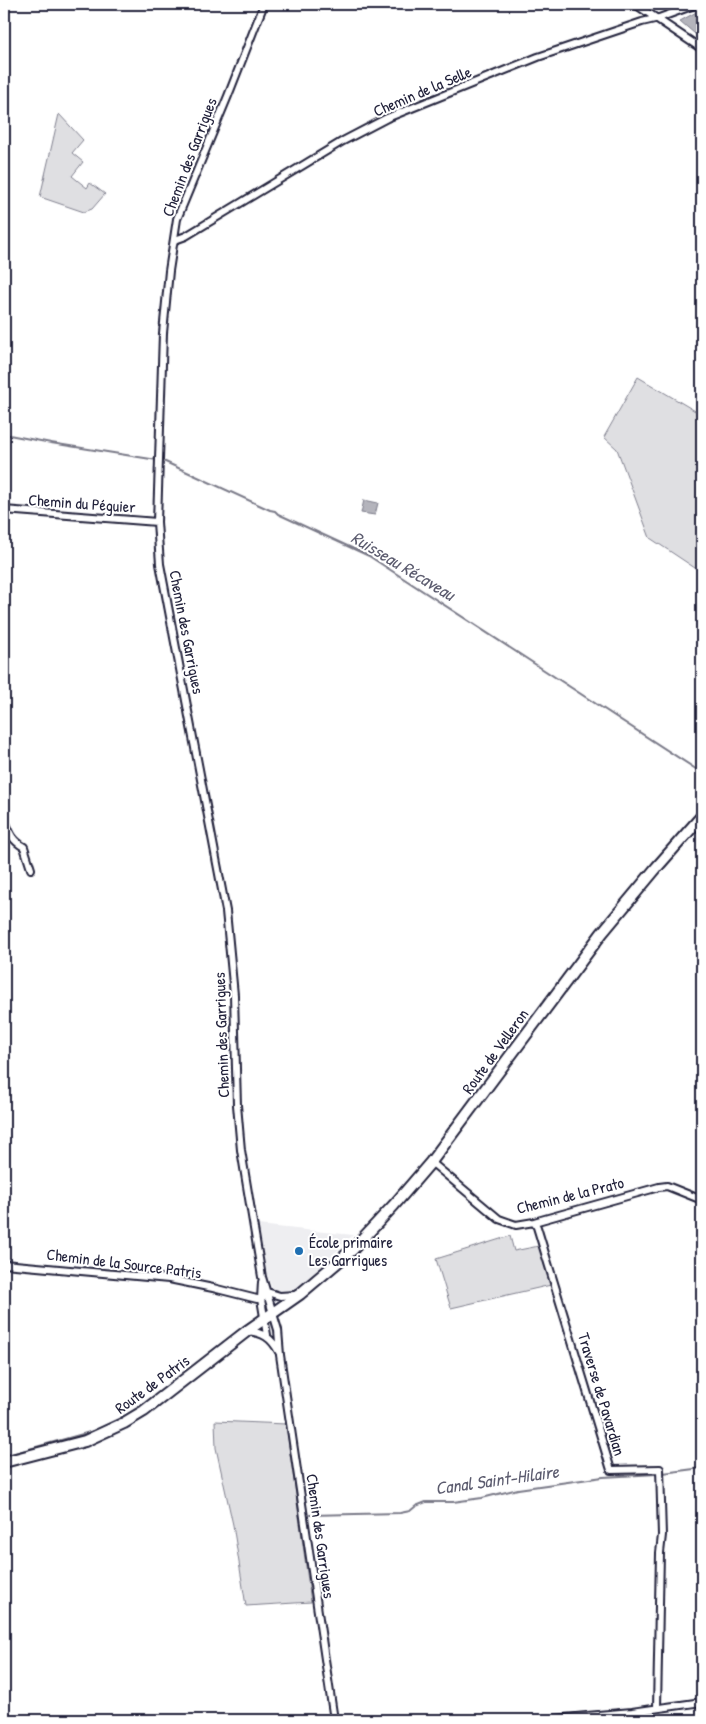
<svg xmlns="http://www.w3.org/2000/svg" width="706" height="1724" font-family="'Patrick Hand',sans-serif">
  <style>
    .built { fill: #eeeef1 }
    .green { fill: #dfdfe2; stroke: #80808e }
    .water { fill: #b4b4bc; stroke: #7a7a88 }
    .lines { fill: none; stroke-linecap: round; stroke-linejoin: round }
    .stream { stroke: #7a7a88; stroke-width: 2 }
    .street-casing { stroke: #22223b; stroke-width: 10 }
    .primary-casing { stroke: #22223b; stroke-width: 14 }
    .street { stroke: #fff; stroke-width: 6 }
    .primary { stroke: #fff; stroke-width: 10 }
    .poi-dot { fill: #1f6fb2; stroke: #fff; stroke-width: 2 }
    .labels { text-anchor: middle; stroke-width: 4; stroke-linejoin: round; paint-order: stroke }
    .street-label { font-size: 16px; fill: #22223b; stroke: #fff }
    .poi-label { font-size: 16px; fill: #22223b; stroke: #fff; text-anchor: start }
    .water-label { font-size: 18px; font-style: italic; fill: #5c5c6f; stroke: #fff }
  </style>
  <rect width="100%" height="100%" fill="#fff"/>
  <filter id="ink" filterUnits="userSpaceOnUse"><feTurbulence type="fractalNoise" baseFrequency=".02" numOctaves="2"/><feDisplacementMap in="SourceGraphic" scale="10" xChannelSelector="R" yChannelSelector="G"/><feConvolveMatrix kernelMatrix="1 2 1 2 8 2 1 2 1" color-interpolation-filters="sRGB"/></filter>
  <g filter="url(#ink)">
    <path class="built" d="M258 1225 353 1235 300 1287 290 1291 279 1292 272 1288 264 1267Z"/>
    <path class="green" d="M59 114 83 140 72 153 83 162 72 176 87 188 90 183 105 194 92 209 84 212 40 197Z
      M638 377 702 415 701 572 650 538 617 449 604 437Z
      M510 1236 514 1251 539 1246 551 1285 451 1308 436 1259Z
      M215 1421 286 1424 311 1602 246 1606 233 1525 216 1448Z"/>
    <path class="water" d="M702 9V40L680 21Z
      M364 500 378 503 375 515 361 513Z"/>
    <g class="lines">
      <path class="stream" d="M4 434 51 443 157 460
        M161 460 270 510 275 511 278 514 369 556 702 773
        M119 1420 136 1409
        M4 1456 97 1430
        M663 1473 702 1468
        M310 1515 400 1513 410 1511 416 1506 426 1502H453L482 1498 518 1489 603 1477 657 1474"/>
      <defs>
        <path id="street" d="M264 4 228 96 177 219 169 271 163 333 157 522 160 564 226 911 234 995 237 1105 241 1150 262 1277 278 1330 280 1355 334 1720
          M635 4 702 49
          M175 240 186 236 343 141 387 118 538 57 642 22 659 18 697 4
          M4 510 157 522
          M4 818C9 831 11 840 24 847L31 869
          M431 1162 499 1219 516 1225 534 1222 659 1187 667 1186 702 1200
          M534 1222 537 1227 611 1470 660 1469 662 1535 660 1553 657 1708
          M4 1264 169 1279 213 1288 257 1299H261L268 1295
          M262 1282 261 1299 267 1335
          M267 1292 280 1296 295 1295
          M248 1331C263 1333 271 1337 279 1352
          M542 1720 632 1712 702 1702"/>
        <path id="primary" d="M4 1462 85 1441 124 1423 144 1411 247 1331 300 1294 352 1250 394 1205 431 1162 602 933 657 867 702 816"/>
      </defs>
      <use href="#street" class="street-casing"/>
      <use href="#primary" class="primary-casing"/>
      <use href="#street" class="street"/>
      <use href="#primary" class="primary"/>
    </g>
  </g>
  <circle class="poi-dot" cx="299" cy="1251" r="5"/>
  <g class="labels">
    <g class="street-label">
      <text transform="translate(422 91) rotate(-23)" y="6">Chemin de la Selle</text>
      <text transform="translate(189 157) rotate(-69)" y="6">Chemin des Garrigues</text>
      <text transform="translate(82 503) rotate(4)" y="6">Chemin du Péguier</text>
      <text transform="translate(187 632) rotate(79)" y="6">Chemin des Garrigues</text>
      <text transform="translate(221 1035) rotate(-92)" y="6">Chemin des Garrigues</text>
      <text transform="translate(495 1051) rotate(-54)" y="6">Route de Velleron</text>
      <text transform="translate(570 1195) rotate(-14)" y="6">Chemin de la Prato</text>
      <text transform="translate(124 1263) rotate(7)" y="6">Chemin de la Source Patris</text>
      <text transform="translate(152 1384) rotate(-36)" y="6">Route de Patris</text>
      <text transform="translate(602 1394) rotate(73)" y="6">Traverse de Pavardian</text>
      <text transform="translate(321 1536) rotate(82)" y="6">Chemin des Garrigues</text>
    </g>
    <g class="poi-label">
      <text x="309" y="1248">École primaire<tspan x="309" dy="18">Les Garrigues</tspan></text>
    </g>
    <g class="water-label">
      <text transform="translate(403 566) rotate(31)" y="6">Ruisseau Récaveau</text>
      <text transform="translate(497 1480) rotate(-8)" y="6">Canal Saint-Hilaire</text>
    </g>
  </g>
  <rect width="706" height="1724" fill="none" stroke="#fff" stroke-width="20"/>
  <rect x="10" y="10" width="686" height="1704" fill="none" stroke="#22223b" stroke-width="2" filter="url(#ink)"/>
</svg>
